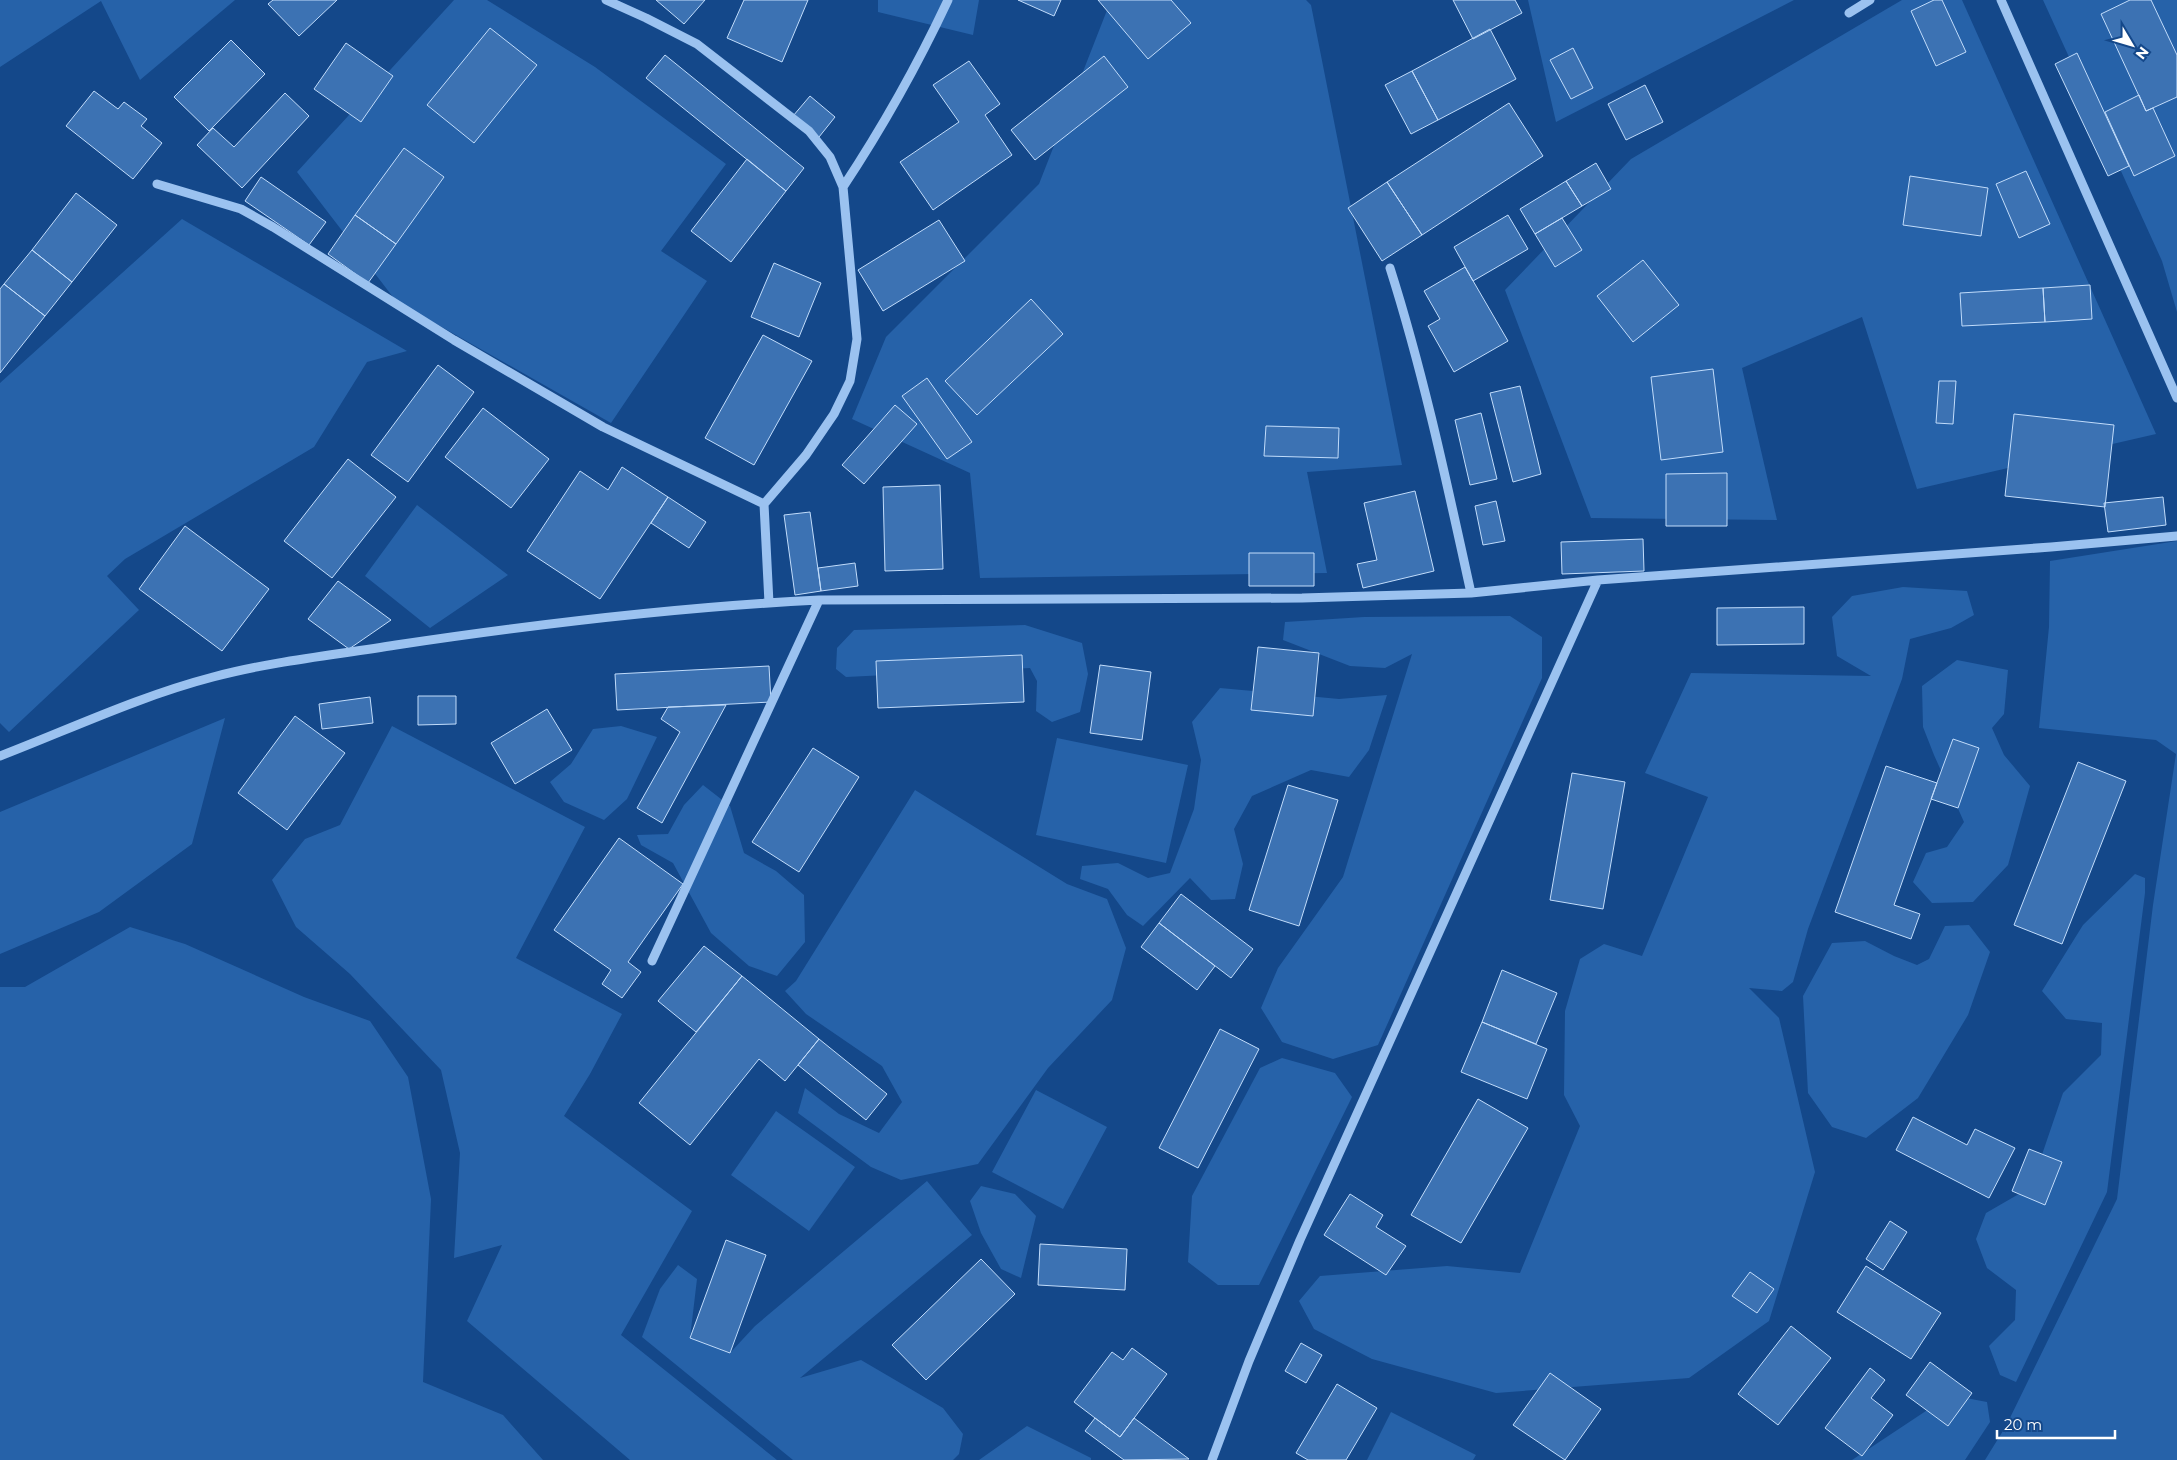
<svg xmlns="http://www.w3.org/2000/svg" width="2177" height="1460" font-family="Montserrat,sans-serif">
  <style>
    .green { fill: #2662a9 }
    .building { fill: #3c72b3; stroke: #c1dcfb }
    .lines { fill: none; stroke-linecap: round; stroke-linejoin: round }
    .minor { stroke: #9bc2f0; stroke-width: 9 }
  </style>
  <rect width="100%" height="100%" fill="#14488a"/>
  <path class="green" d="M0 0H235L140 80 101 1 0 67Z
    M454 0H487L595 67 726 164 661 251 707 281 611 423 396 301 297 172Z
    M878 0H979L973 35 878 12Z
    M1111 0H1306L1311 5 1402 465 1307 472 1327 573 980 578 970 473 852 419 886 337 1039 184Z
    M1528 0H1794L1556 122Z
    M1902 0H1962L2156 434 1917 489 1862 317 1742 368 1777 520 1591 518 1505 290 1631 159Z
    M2043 0H2177V312L2162 261Z
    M182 219 407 351 367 362 314 447 125 559 107 576 139 610 9 732 0 723V383Z
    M417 505 508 575 430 628 365 576Z
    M2177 541V1460H1985L2006 1426 2117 1199 2153 905 2176 754 2156 740 2039 728 2049 627 2050 561Z
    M1903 587 1967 591 1974 615 1951 628 1910 639 1902 679 1808 929 1793 982 1782 991 1749 988 1779 1018 1815 1172 1769 1321 1689 1378 1496 1393 1372 1359 1314 1329 1299 1301 1320 1276 1447 1266 1520 1273 1580 1126 1564 1095 1565 1011 1580 959 1604 944 1642 956 1708 797 1645 773 1691 673 1871 676 1837 656 1832 617 1852 596Z
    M1510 616 1542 637V678L1378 1045 1333 1059 1282 1042 1261 1008 1278 968 1343 877 1412 654 1385 668 1350 666 1283 640 1285 622 1364 617Z
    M1025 625 1082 643 1088 674 1080 712 1052 722 1036 711 1037 681 1030 668 846 677 836 669 837 648 854 630Z
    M1957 660 2008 670 2004 714 1992 728 2004 755 2030 786 2008 865 1973 902 1932 903 1913 882 1926 853 1947 847 1964 822 1934 755 1923 727 1922 686Z
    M1220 688 1339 699 1387 695 1369 750 1349 777 1311 770 1252 796 1234 829 1243 864 1235 899 1211 900 1190 878 1143 926 1127 915 1108 889 1080 879 1082 866 1118 863 1148 878 1170 873 1194 809 1201 760 1192 722Z
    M225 718 192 844 99 912 0 954V812Z
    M392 726 585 827 516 958 622 1014 590 1074 564 1116 692 1211 621 1335 777 1460H630L467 1321 502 1245 454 1258 460 1153 441 1070 350 974 296 927 272 880 305 839 340 825Z
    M621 726 657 737 627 799 604 820 564 802 550 782 571 764 593 729Z
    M1057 738 1188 765 1166 863 1036 835Z
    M703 785 730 806 744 853 776 871 804 895 805 942 777 976 749 966 711 933 673 863 641 845 637 835 668 834 684 805Z
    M915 790 1067 884 1107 899 1126 948 1112 1000 1048 1068 978 1164 901 1180 871 1167 798 1113 805 1088 839 1114 879 1133 902 1102 882 1066 806 1014 785 991 796 981Z
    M2135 874 2145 878V893L2107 1192 2016 1382 2000 1375 1989 1346 2015 1320 2016 1290 1987 1268 1976 1239 1986 1213 2031 1187 2063 1093 2101 1055 2102 1023 2066 1019 2042 991 2083 925Z
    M1969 925 1990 952 1968 1015 1918 1098 1866 1138 1832 1127 1808 1093 1803 996 1832 943 1865 941 1894 956 1917 965 1929 959 1945 926Z
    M130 927 185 944 304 997 370 1021 408 1077 431 1199 423 1382 503 1415 543 1460H0V987H25Z
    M1282 1058 1335 1073 1352 1097 1259 1285H1218L1188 1262 1192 1196 1260 1068Z
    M1036 1090 1107 1127 1063 1209 992 1172Z
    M776 1111 855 1167 809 1231 731 1175Z
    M927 1181 972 1235 800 1378 861 1360 943 1408 963 1434 959 1454 953 1460H793L642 1337 660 1289 678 1265 697 1279 690 1338 730 1353 755 1326Z
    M981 1186 1015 1194 1036 1216 1021 1278 1001 1269 981 1233 970 1201Z
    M1950 1395 1987 1402 1990 1422 1965 1460H1852Z
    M1391 1412 1476 1455 1473 1460H1367Z
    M1027 1426 1091 1458V1460H979Z"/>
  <path class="building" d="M273 0H337L299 36 268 4Z
    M656 0H705L684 24Z
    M744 0H808L782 62 727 38Z
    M1018 0H1061L1054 16Z
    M1098 0H1171L1191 23 1148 59Z
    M1453 0H1515L1522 13 1473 39Z
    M1934 0H1942L1966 52 1936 66 1911 11Z
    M2130 0H2151L2177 55V97L2146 111 2101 14Z
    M490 28 537 65 474 143 427 105Z
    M1490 29 1516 79 1438 120 1412 71Z
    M231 40 265 74 209 131 174 97Z
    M346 43 393 76 361 122 314 89Z
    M1573 48 1593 88 1571 99 1550 60Z
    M2077 53 2129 166 2108 176 2055 64Z
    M665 55 804 168 786 191 646 78Z
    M1104 56 1128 87 1035 160 1011 130Z
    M969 61 1000 104 985 115 1012 155 933 210 900 162 959 122 933 85Z
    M1412 71 1438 120 1411 134 1385 85Z
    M1645 85 1663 122 1626 140 1608 104Z
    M94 91 118 109 124 102 147 119 141 126 162 143 133 179 66 126Z
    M285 93 309 116 242 188 197 145 213 128 234 147Z
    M2139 95 2146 111 2153 108 2175 156 2134 176 2105 112Z
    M810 96 835 117 819 137 793 116Z
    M1509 103 1543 156 1422 235 1387 182Z
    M404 148 444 177 396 244 355 215Z
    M747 159 786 191 731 262 691 231Z
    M1596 163 1611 189 1582 206 1566 181Z
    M2026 171 2050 224 2019 238 1996 184Z
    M1910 176 1988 188 1981 236 1903 225Z
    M261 177 326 222 309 245 245 201Z
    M1566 181 1582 206 1535 234 1520 209Z
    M1387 182 1422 235 1382 261 1348 208Z
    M76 193 117 225 72 282 32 250Z
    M355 215 396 244 368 283 328 254Z
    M1508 215 1528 249 1473 281 1454 247Z
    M1562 218 1582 250 1555 267 1535 234Z
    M939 220 965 261 883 311 858 270Z
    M32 250 72 282 45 316 4 284Z
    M1643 260 1679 305 1633 342 1597 296Z
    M774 263 821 283 799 337 751 317Z
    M1465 267 1508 341 1454 372 1428 326 1440 319 1424 291Z
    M4 284 45 316 0 373V289Z
    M2090 285 2092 319 2045 322 2043 288Z
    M2043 288 2045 322 1962 326 1960 293Z
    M1031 299 1063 334 977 415 945 381Z
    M763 335 812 361 754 465 705 438Z
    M438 365 474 392 408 482 371 455Z
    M1713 369 1723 452 1661 460 1651 377Z
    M927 378 972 442 947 459 902 396Z
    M1939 381H1956L1953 424 1936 423Z
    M1520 386 1541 474 1513 482 1490 393Z
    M895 405 917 424 864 484 842 465Z
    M483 408 549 459 511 508 445 457Z
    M1481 413 1497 479 1470 485 1455 420Z
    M2014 414 2114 425 2105 507 2005 496Z
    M1266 426 1339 428 1338 458 1264 456Z
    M348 459 396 497 332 578 284 541Z
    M622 467 668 497 600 599 527 551 580 471 608 490Z
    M1727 473V526H1666V474Z
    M940 485 943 569 885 571 883 487Z
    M1415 491 1434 571 1363 588 1357 564 1377 560 1364 503Z
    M668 497 706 522 689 548 651 523Z
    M2163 497 2166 525 2108 532 2104 503Z
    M1496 501 1505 541 1483 545 1475 506Z
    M810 512 821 591 795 595 784 515Z
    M185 526 269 589 222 651 139 589Z
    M1643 539 1644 571 1562 574 1561 542Z
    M1249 553H1314V586H1249Z
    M855 563 858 586 821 591 818 568Z
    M338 581 391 620 349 649 308 619Z
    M1804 607V644L1717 645V608Z
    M1258 647 1319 653 1313 716 1251 710Z
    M1022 655 1024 702 878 708 876 661Z
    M1100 665 1151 672 1142 740 1090 733Z
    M769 666 771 702 617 710 615 674Z
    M418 696H456V724L418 725Z
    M370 697 373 723 322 729 319 704Z
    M726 705 662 823 637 808 680 732 661 719 668 707Z
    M547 709 572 750 515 784 491 743Z
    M295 716 345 753 287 830 238 793Z
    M1953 739 1979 748 1958 808 1931 799Z
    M813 748 859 777 799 872 752 842Z
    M2078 762 2126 781 2062 944 2014 925Z
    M1886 766 1937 783 1894 905 1920 914 1911 939 1835 912Z
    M1572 773 1625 782 1603 909 1550 900Z
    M1288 785 1338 800 1299 926 1249 910Z
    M619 838 683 884 628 962 641 972 622 998 602 984 611 970 554 930Z
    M1181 894 1253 949 1231 978 1159 923Z
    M1159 923 1215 966 1197 990 1141 947Z
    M704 946 742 976 696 1032 658 1001Z
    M1502 970 1557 993 1536 1044 1482 1022Z
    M742 976 819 1039 785 1081 759 1059 690 1145 639 1103Z
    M1482 1022 1547 1049 1527 1099 1461 1072Z
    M1220 1029 1259 1049 1198 1168 1159 1148Z
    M819 1039 887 1094 866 1120 798 1065Z
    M1478 1099 1528 1128 1461 1243 1411 1215Z
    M1913 1117 1967 1145 1975 1129 2015 1148 1989 1198 1896 1150Z
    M2029 1149 2062 1162 2045 1205 2012 1191Z
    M1350 1194 1383 1215 1376 1227 1406 1246 1386 1275 1324 1235Z
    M1890 1221 1907 1232 1883 1270 1866 1259Z
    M726 1240 766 1255 730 1353 690 1338Z
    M1040 1244 1127 1249 1125 1290 1038 1285Z
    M981 1259 1015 1294 926 1380 892 1345Z
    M1866 1266 1941 1313 1911 1359 1837 1312Z
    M1750 1272 1774 1289 1757 1313 1732 1296Z
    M1791 1326 1831 1358 1778 1425 1738 1394Z
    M1301 1343 1322 1355 1306 1383 1285 1371Z
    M1132 1348 1167 1374 1120 1437 1074 1402 1112 1352 1123 1360Z
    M1930 1362 1972 1393 1948 1426 1906 1395Z
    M1870 1368 1885 1380 1871 1398 1893 1415 1862 1456 1825 1428Z
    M1550 1373 1601 1409 1565 1460 1513 1425Z
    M1337 1384 1377 1408 1346 1460H1308L1296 1453Z
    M1095 1418 1120 1437 1134 1418 1189 1459 1124 1460 1085 1431Z"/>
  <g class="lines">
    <path class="minor" d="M606 0 646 18 697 44 809 131 830 157 843 187 857 339 850 381 834 414 806 455 764 504
      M2001 0 2177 398
      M1849 13 1870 0
      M157 184 241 209 273 227 454 340 603 427 764 504 769 603
      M843 187C882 128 918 64 948 0
      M1390 268C1424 375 1447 484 1471 593
      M0 756C70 729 140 696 213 677 273 661 335 655 396 645 536 624 677 607 819 600L1302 598 1471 593 1598 580 2051 547 2177 536
      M652 961 819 600
      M1212 1460 1249 1361 1300 1240 1598 580"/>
  </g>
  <g transform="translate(2132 45) rotate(128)" stroke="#14488a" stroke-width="4" paint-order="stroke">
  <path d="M0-4L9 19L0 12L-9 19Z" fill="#ffffff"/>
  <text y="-8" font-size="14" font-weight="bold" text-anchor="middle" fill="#ffffff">N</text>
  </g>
  <path d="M1997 1430v8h118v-8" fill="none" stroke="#ffffff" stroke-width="2.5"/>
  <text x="2004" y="1430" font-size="15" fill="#ffffff" stroke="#14488a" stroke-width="4" paint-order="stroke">20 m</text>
</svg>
